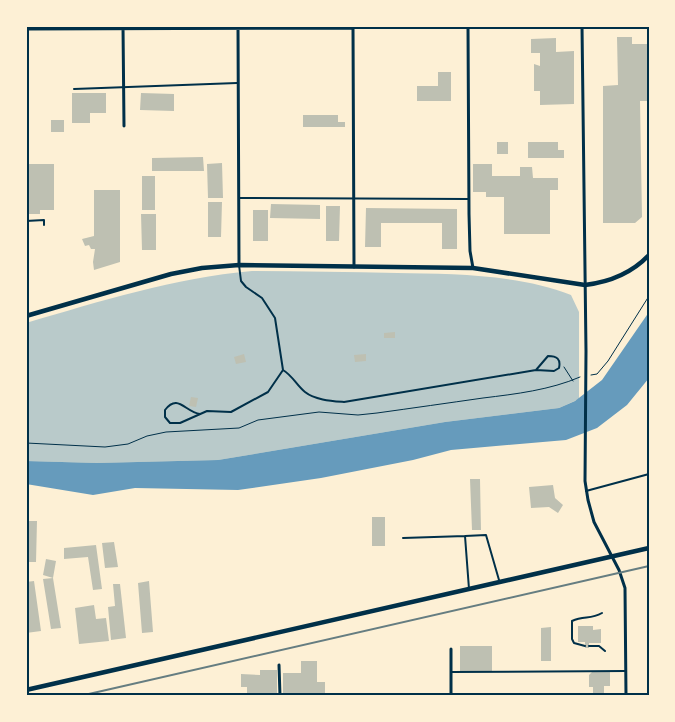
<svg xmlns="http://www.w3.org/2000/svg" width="675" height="722" font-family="'Source Serif 4',serif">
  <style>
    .green { fill: #b9caca }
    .water { fill: #669bbc }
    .building { fill: #bec0b2 }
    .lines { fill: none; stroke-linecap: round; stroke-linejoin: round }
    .path { stroke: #003049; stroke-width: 1 }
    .service { stroke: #003049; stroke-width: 2 }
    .minor { stroke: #003049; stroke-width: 3 }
    .tertiary { stroke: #003049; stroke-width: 4.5 }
    .secondary { stroke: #003049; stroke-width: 4.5 }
    .rail { stroke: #657d81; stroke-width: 2 }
    .neatline { fill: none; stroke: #003049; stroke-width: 2 }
  </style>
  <rect width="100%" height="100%" fill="#fdf0d5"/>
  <path class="green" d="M252 271C300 271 349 272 397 273 452 274 519 274 571 295L579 312V399L559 408 445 422 218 460 97 463 26 461V323C101 301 174 278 252 271Z"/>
  <path class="water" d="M649 312V378L627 405 597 428 566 440 451 450 413 460 321 478 238 490 135 488 93 495 26 484V461L97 463 218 460 445 422 559 408 575 401 602 380Z"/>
  <path class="building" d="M617 37H632V44H649V101H640L642 217 635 223H603V86L618 85Z
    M556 38V52L574 51V104L540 105V91H534V64L540 66V53H531V39Z
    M438 72H451V101H417V86H438Z
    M72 93H106V113H90V123H72Z
    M141 93 174 94V111L140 110Z
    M303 115H338V122H345V127H303Z
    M51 120H64V132H51Z
    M497 142H508V154H497Z
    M528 142H558V150H564V158H528Z
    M203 157 204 171H152V158Z
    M222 163 223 198H208L207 164Z
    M26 164H54V210H40V214H26Z
    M473 164H492V176H520V167H532L533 178H558V190H550V234H504V197H486V192H473Z
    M142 176H155V210H142Z
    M94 190H120V262L94 270 93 262 95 249H91L89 245 85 246 82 239 94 236Z
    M208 202H222L221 237H208Z
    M271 204 320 205V219L270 218Z
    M326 206H340L339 241H326Z
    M366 208 457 209V249H442V223H381V247H365Z
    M253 210H268V241H253Z
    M141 214H156V250H142Z
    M395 332V338H384V333Z
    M244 354 246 362 236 364 234 357Z
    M366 354V361L355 362 354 355Z
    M191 397 198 398 196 407 189 406Z
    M470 479H480L481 530H472Z
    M553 485 555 498 563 505 558 513 549 507 531 508 529 487Z
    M372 517H385V546H372Z
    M28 521H37L36 562H27Z
    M114 542 118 567 105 568 102 543Z
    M96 545 102 589 93 590 88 557 64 559V548Z
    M46 559 56 561 53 578 43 575Z
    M53 578 61 628 51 629 43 579Z
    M34 581 41 631 26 633V582Z
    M149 581 153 632 142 633 138 583Z
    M113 584H120L126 638 111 640 108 607 115 606Z
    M94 605 96 619 106 618 109 641 79 644 75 608Z
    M578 626H593V630L601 629V643H589V648H585V642H578Z
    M551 627V661H541V628Z
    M460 646H492V672H460Z
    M301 661H317V682H325V696H283V673H301Z
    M260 670H277V696H247V687H241V674L260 675Z
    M593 671H610V686H604V696H593V687H589V675Z"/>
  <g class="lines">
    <path class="path" d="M564 367 573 381
      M591 375 597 374 608 361 649 296
      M26 443 105 447 128 444 147 436 166 432 239 428 258 420 319 412 358 415 377 413C413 408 448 403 483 398 516 394 550 390 580 377"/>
    <path class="service" d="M74 89 237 83
      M239 198 468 199
      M26 221 44 220V225
      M283 370C293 376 297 386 305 392 315 400 332 401 344 402L536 370 554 371 559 368C561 359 557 356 548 356L536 370
      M200 414C185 412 178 393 165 410V417L170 423H180L207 411 231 412 268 392 283 370 275 318 262 298 246 287 241 281 239 265
      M586 491 649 474
      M465 536 486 535 499 580
      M403 538 465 536 469 589
      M585 646 574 643 572 639V621C584 615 590 620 602 613
      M589 646H599L605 651
      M451 672 626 671"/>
    <path class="minor" d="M123 26 124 126
      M238 26 239 265
      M468 26 469 214 470 251 473 268
      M582 26 586 351 585 481 588 500 594 522 619 570 625 588 626 696
      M353 27 354 267
      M26 29 353 28
      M279 665 280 696
      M451 696V649"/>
    <path class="tertiary" d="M26 316 171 274 202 268 239 265 473 268 585 285C610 282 631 274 649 255"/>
    <path class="secondary" d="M26 690 649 548"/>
    <path class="rail" d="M80 696 649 566"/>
  </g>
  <rect width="675" height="722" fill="none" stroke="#fdf0d5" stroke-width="55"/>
  <rect x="28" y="28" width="620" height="666" class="neatline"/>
</svg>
